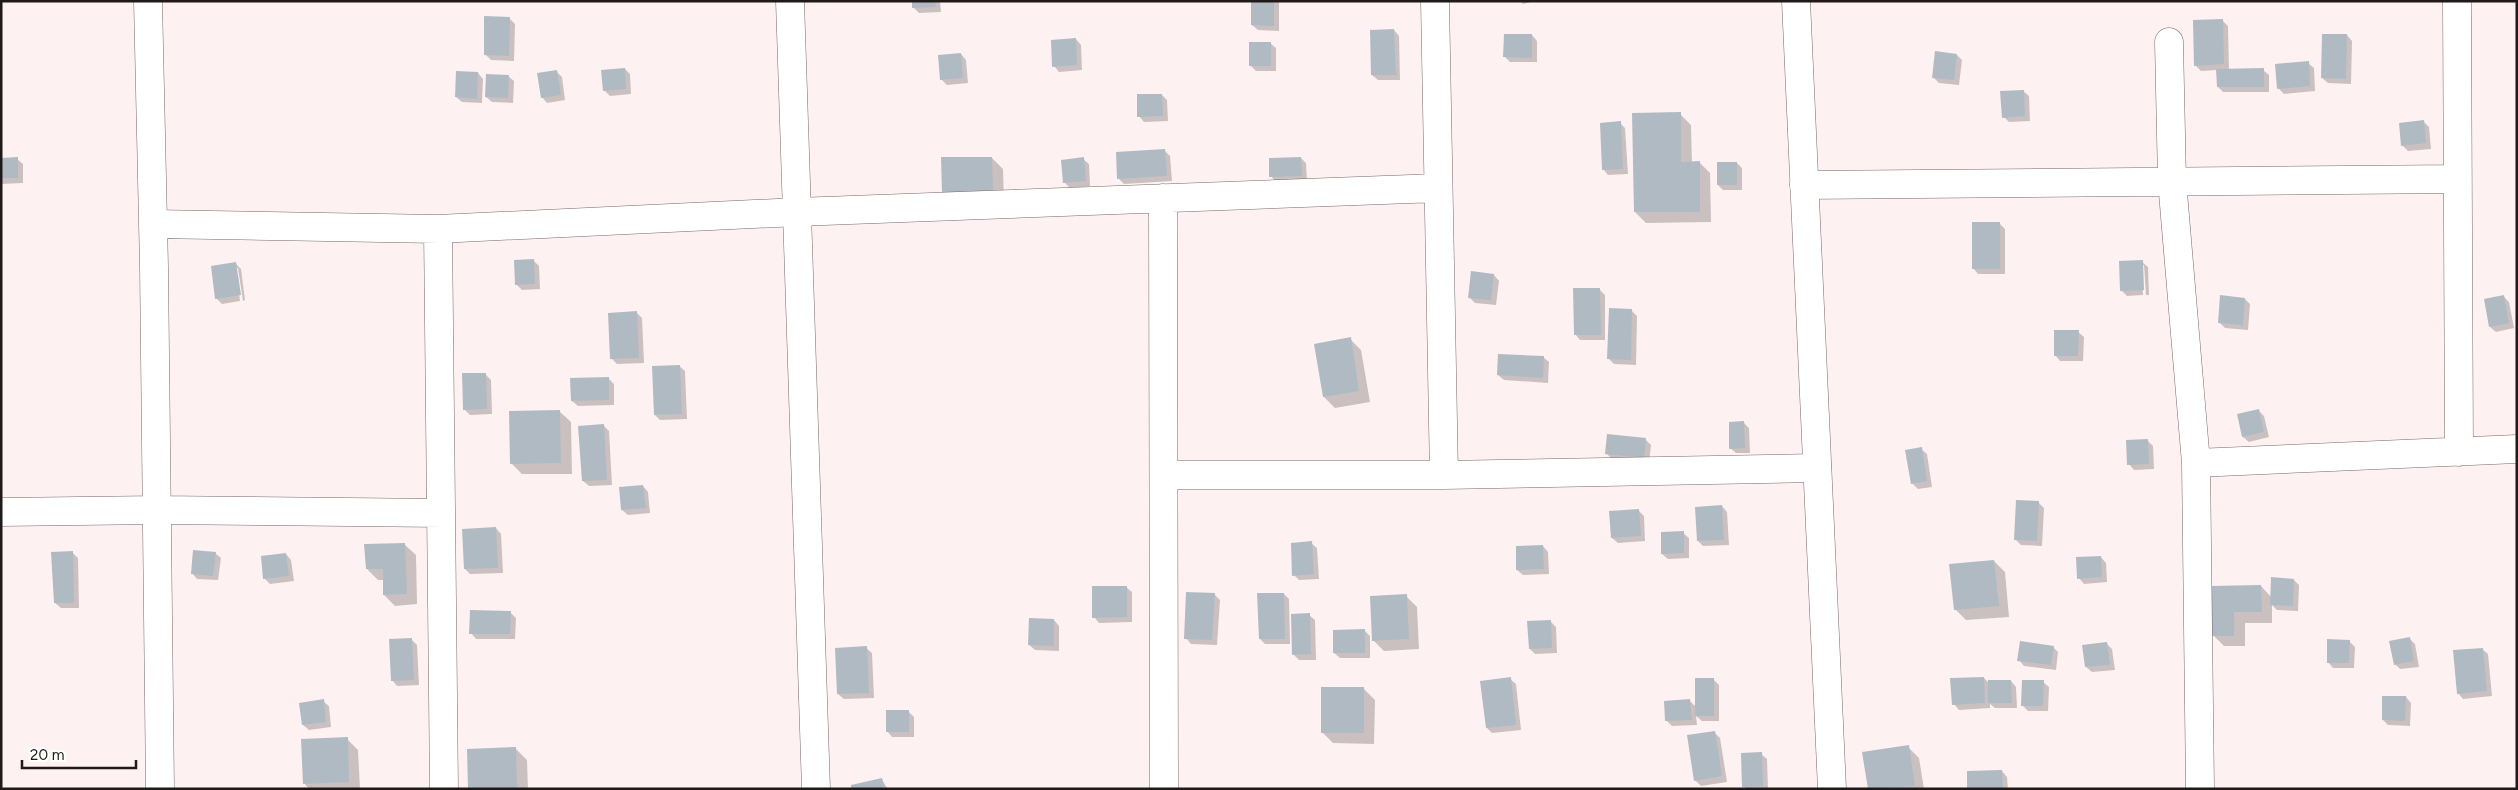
<svg xmlns="http://www.w3.org/2000/svg" width="2518" height="790" font-family="Figtree,sans-serif">
  <style>
    .shadow { fill: #0003 }
    .building { fill: #b0bac3 }
    .lines { fill: none; stroke-linecap: round; stroke-linejoin: round }
    .street-casing { stroke: #766969; stroke-width: 29 }
    .secondary-casing { stroke: #766969; stroke-width: 29 }
    .street { stroke: #fff; stroke-width: 28 }
    .secondary { stroke: #fff; stroke-width: 28 }
  </style>
  <rect width="100%" height="100%" fill="#fef1f1"/>
  <path class="shadow" d="M913 1H940L941 12 919 13 913 7Z
    M1252 1H1279V31L1258 30 1252 25Z
    M1520 1H1534L1523 4Z
    M509 18 515 24 514 61 491 60 485 54Z
    M2222 20 2228 26 2229 70H2263L2269 75V92H2223L2218 87 2217 70 2201 71 2195 65Z
    M1394 30 1399 36 1400 80H1378L1372 75Z
    M1532 35 1537 41V62H1510L1504 56Z
    M2347 35 2352 41 2351 84 2328 83 2322 78Z
    M1076 39 1081 45 1082 70 1059 72 1054 66Z
    M1270 43 1276 48V71H1256L1251 66Z
    M961 54 966 60 968 83 947 85 941 79Z
    M1957 55 1962 60 1959 85 1939 83 1934 78Z
    M2308 63 2314 68 2315 91 2284 94 2279 89Z
    M625 69 630 74 631 94 610 96 604 90Z
    M556 71 562 77 565 100 547 103 542 97Z
    M478 73 483 79 482 103 462 102 456 97Z
    M508 76 514 81 513 103 492 102 486 97Z
    M2023 91 2029 96 2030 121 2009 122 2004 117Z
    M1162 95 1167 100 1168 121 1144 122 1139 116Z
    M1680 114 1691 125 1692 163 1699 162 1710 173 1711 222 1646 223 1635 212Z
    M2423 121 2429 127 2431 149 2408 151 2402 145Z
    M1620 123 1625 128 1628 174 1608 175 1603 169Z
    M1164 150 1170 156 1172 181 1124 184 1119 179Z
    M992 158 1003 169 1004 202 954 203Z
    M1301 158 1306 163 1307 181 1276 182 1271 176Z
    M1 159H17L23 164V183L1 184Z
    M1083 159 1089 164 1090 186 1070 188 1064 182Z
    M1737 163 1742 168V190H1723L1718 185Z
    M2000 224 2005 229V274H1978L1973 268Z
    M533 260 539 266 540 289 522 290 516 284Z
    M2142 262 2148 267 2149 295H2146L2144 265H2142L2143 295 2127 296 2122 291Z
    M236 264 241 269 245 300 243 301 238 268H236L240 301 222 304 216 298Z
    M1494 275 1499 281 1496 305 1475 303 1469 297Z
    M1599 289 1605 295V340H1580L1575 334Z
    M2503 296 2509 302 2514 328 2496 332 2490 327Z
    M2245 299 2250 304 2248 330 2225 328 2219 322Z
    M1631 310 1637 316 1636 365 1614 364 1609 359Z
    M637 313 642 318 644 363 617 364 611 358Z
    M2078 332 2084 337 2083 361H2060L2055 355Z
    M1350 339 1361 350 1370 402 1335 408 1324 397Z
    M1543 357 1549 362 1548 383 1504 380 1498 375Z
    M679 366 685 371 687 419 660 420 655 415Z
    M485 374 491 380 492 414 470 415 464 409Z
    M608 378 614 384V405L578 406 572 401Z
    M559 411 571 422 572 474H522L511 463Z
    M2259 411 2264 416 2269 437 2249 442 2243 437Z
    M1744 423 1749 428 1750 453H1736L1730 448Z
    M603 425 609 431 612 485 589 486 583 481Z
    M1646 440 1651 445 1649 463 1612 459 1606 453Z
    M2147 440 2153 446 2154 469 2134 470 2129 464Z
    M1921 449 1927 454 1932 487 1918 489 1912 483Z
    M643 486 648 492 650 513 628 515 622 510 621 488Z
    M2038 502 2044 508 2042 546 2021 545 2015 539Z
    M1722 506 1727 512 1729 545 1703 546 1698 541Z
    M1638 510 1644 516 1645 541 1618 543 1612 538Z
    M496 528 501 534 503 573 470 574 465 569Z
    M1683 533 1689 538V558L1668 559 1662 554Z
    M1311 543 1317 548 1319 579 1299 580 1294 575Z
    M404 544 416 555 417 604 395 606 384 595V580H378L367 569Z
    M1543 546 1548 552 1549 574 1523 575 1517 570Z
    M72 552 78 558 79 608H61L55 603Z
    M215 553 221 558 218 580 197 579 192 573Z
    M286 554 291 560 294 581 270 584 264 578Z
    M2101 557 2106 563 2107 582 2084 584 2079 578Z
    M1994 561 2005 572 2009 617 1966 620 1955 609Z
    M2294 580 2299 585 2298 611 2277 610 2272 605V623H2245V646H2224L2213 635 2212 587 2261 586 2271 597Z
    M1126 587 1132 592V622L1099 623 1094 617Z
    M1214 594 1220 600 1217 645 1191 644 1186 638Z
    M1284 594 1289 599 1290 644H1265L1260 639Z
    M1406 596 1417 607 1419 649 1384 651 1373 640Z
    M510 612 516 618 515 639H476L471 633Z
    M1309 615 1315 620 1316 660H1299L1294 655Z
    M1054 620 1059 626V651L1035 650 1029 645Z
    M1550 621 1556 627 1557 653 1535 654 1530 649Z
    M1364 630 1370 636V658H1340L1334 653Z
    M2409 638 2415 644 2419 667 2400 669 2395 664Z
    M411 639 417 645 419 685 397 686 392 680Z
    M2349 641 2355 647 2354 668H2333L2328 662Z
    M2107 644 2112 649 2115 670 2092 672 2086 667Z
    M2053 647 2058 652 2056 670 2024 666 2019 660Z
    M866 648 872 653 874 698 844 699 838 694Z
    M2482 649 2488 654 2492 696 2463 699 2458 693Z
    M1984 678 1989 683 2011 681 2016 687 2017 708H1995L1990 704V708L1959 710 1954 704Z
    M1510 679 1516 684 1521 730 1492 733 1487 728Z
    M1713 679 1719 685V721H1702L1696 716 1697 725 1672 726 1666 720 1690 701 1696 707Z
    M2043 682 2049 687 2048 711H2028L2022 705Z
    M1364 689 1375 700 1374 744 1333 743 1322 732Z
    M2406 697 2411 703 2410 726 2388 725 2383 720Z
    M323 701 329 706 331 727 309 730 303 725Z
    M908 711 914 717V737H892L887 731Z
    M1714 732 1720 738 1727 782 1701 786 1695 780Z
    M347 739 358 750 360 789H309L304 783Z
    M1908 747 1919 758 1924 789H1869Z
    M516 749 527 760 528 789H469Z
    M1761 754 1767 759 1768 789H1746L1744 786Z
    M2002 771 2007 777 2008 789H1968Z
    M882 780 888 789H853Z"/>
  <path class="building" d="M912 1H935L936 7 912 8Z
    M1251 1H1274V26L1251 25Z
    M484 16 510 17 509 56 484 55Z
    M2223 19 2224 64 2194 66 2193 20Z
    M1394 29 1396 75H1371L1370 30Z
    M1504 34H1532V58L1503 57Z
    M2322 34H2347L2346 79 2321 78Z
    M1076 38 1077 65 1052 67 1051 40Z
    M1249 42H1271V66H1249Z
    M1935 51 1957 54 1954 80 1932 78Z
    M961 53 963 78 940 80 938 55Z
    M2309 61 2310 86 2277 89 2275 64Z
    M625 68 626 89 603 91 601 70Z
    M2264 68V87H2217L2216 69Z
    M557 70 561 95 541 98 537 73Z
    M456 71 478 72 477 99 455 97Z
    M486 74 509 75 508 98 485 97Z
    M2024 90 2025 116 2002 118 2000 91Z
    M1137 94H1162L1163 116 1137 117Z
    M1681 112V162L1700 161V212H1634L1632 113Z
    M2424 120 2426 143 2401 146 2399 123Z
    M1621 121 1623 169 1602 170 1600 123Z
    M1165 149 1167 176 1117 179 1116 152Z
    M18 157V178H1V158Z
    M941 157H992L993 191 942 193Z
    M1084 157 1086 181 1063 183 1061 160Z
    M1301 157 1302 176 1269 177V158Z
    M1717 162H1737V185H1717Z
    M1972 222H2000V269H1972Z
    M534 259 535 284 515 285 514 260Z
    M2143 260 2144 290 2120 291 2119 261Z
    M236 262 241 295 215 299 211 266Z
    M1471 271 1494 274 1491 300 1468 298Z
    M1573 288H1600L1601 335H1574Z
    M2220 295 2245 298 2243 325 2218 323Z
    M2504 295 2509 323 2489 327 2484 299Z
    M1609 308 1632 309 1631 360 1607 359Z
    M637 311 639 358 610 359 608 313Z
    M2054 330H2079L2078 356H2054Z
    M1351 337 1359 391 1323 397 1314 344Z
    M1498 354 1544 356 1543 378 1497 375Z
    M680 365 682 414 654 415 652 366Z
    M462 373H486L487 409 463 410Z
    M609 377V400L571 401 570 378Z
    M2259 409 2264 432 2242 437 2237 414Z
    M560 410 561 463 510 464 509 411Z
    M1744 421 1745 448 1729 449V422Z
    M604 424 607 480 582 481 578 426Z
    M1607 434 1646 438 1644 458 1605 454Z
    M2148 439 2149 464 2127 465 2126 440Z
    M1922 447 1927 481 1911 484 1905 450Z
    M643 485 646 508 621 510 619 487Z
    M2016 500 2039 501 2037 541 2014 540Z
    M1722 505 1724 540 1697 541 1695 507Z
    M1639 509 1641 536 1611 538 1609 511Z
    M496 527 498 568 464 569 462 529Z
    M1684 531V553L1661 554V532Z
    M1312 541 1314 574 1292 576 1291 543Z
    M405 543 407 594 383 595V569H366L364 544Z
    M1543 545 1544 569 1516 570V546Z
    M193 550 216 552 213 576 191 574Z
    M73 551 74 603H54L51 552Z
    M286 553 289 576 263 579 261 556Z
    M2101 556 2102 577 2077 579 2076 557Z
    M1994 560 1999 606 1954 610 1949 564Z
    M2271 577 2294 579 2293 606 2270 605Z
    M2261 585 2262 612H2234V636H2212L2211 586Z
    M1092 586H1127V617L1092 618Z
    M1186 592 1215 593 1212 640 1184 639Z
    M1257 593H1284L1285 639H1259Z
    M1407 594 1409 639 1372 641 1370 596Z
    M470 610 511 611 510 634H469Z
    M1310 613 1311 654 1292 655 1291 614Z
    M1029 618 1054 619V646L1028 645Z
    M1551 620 1552 648 1529 649 1527 621Z
    M1365 629V653H1333V630Z
    M2410 637 2414 661 2394 665 2389 641Z
    M412 638 414 680 391 681 389 639Z
    M2327 639 2350 640 2349 663H2327Z
    M2020 641 2054 646 2051 665 2017 661Z
    M2107 642 2110 665 2085 667 2082 645Z
    M867 646 869 693 837 694 835 648Z
    M2483 648 2487 691 2457 694 2453 650Z
    M1511 677 1516 725 1486 728 1480 681Z
    M1984 677 1985 703 1952 705 1950 678Z
    M1695 678H1714V716H1695Z
    M1988 680H2011L2012 703H1988Z
    M2022 680H2044L2043 706H2021Z
    M1321 687H1364V733H1321Z
    M2382 696H2406L2405 721 2382 720Z
    M324 699 326 722 302 725 299 703Z
    M1690 699 1692 720 1665 721 1664 701Z
    M886 710H909V732H886Z
    M1715 731 1722 776 1694 781 1687 735Z
    M348 737 349 782 303 784 301 739Z
    M1909 745 1915 786 1868 789 1862 752Z
    M516 747 517 789H468L467 749Z
    M1762 752 1763 786 1742 787 1741 753Z
    M2002 770 2003 789H1967V771Z
    M882 778 885 789H851V785Z"/>
  <g class="lines">
    <defs>
      <path id="street" d="M148 1 154 267 160 789
        M790 1 816 789
        M1435 1 1444 475
        M2457 1 2459 452
        M2169 42 2172 181 2196 463 2200 789
        M1804 185 2456 179
        M1163 198 1164 789
        M153 224 438 229 797 212 1438 188
        M438 229 444 789
        M2196 463 2517 449
        M1164 475H1444L1817 468
        M1 512 157 510 441 513"/>
      <path id="secondary" d="M1796 1 1832 789"/>
    </defs>
    <use href="#street" class="street-casing"/>
    <use href="#secondary" class="secondary-casing"/>
    <use href="#street" class="street"/>
    <use href="#secondary" class="secondary"/>
  </g>
  <rect width="2518" height="790" fill="none" stroke="#1f1a19" stroke-width="5"/>
  <path d="M22 760v8h114v-8" fill="none" stroke="#1f1a19" stroke-width="2.5"/>
  <text x="30" y="760" font-size="15" fill="#1f1a19" stroke="#ffffff" stroke-width="4" paint-order="stroke">20 m</text>
</svg>
